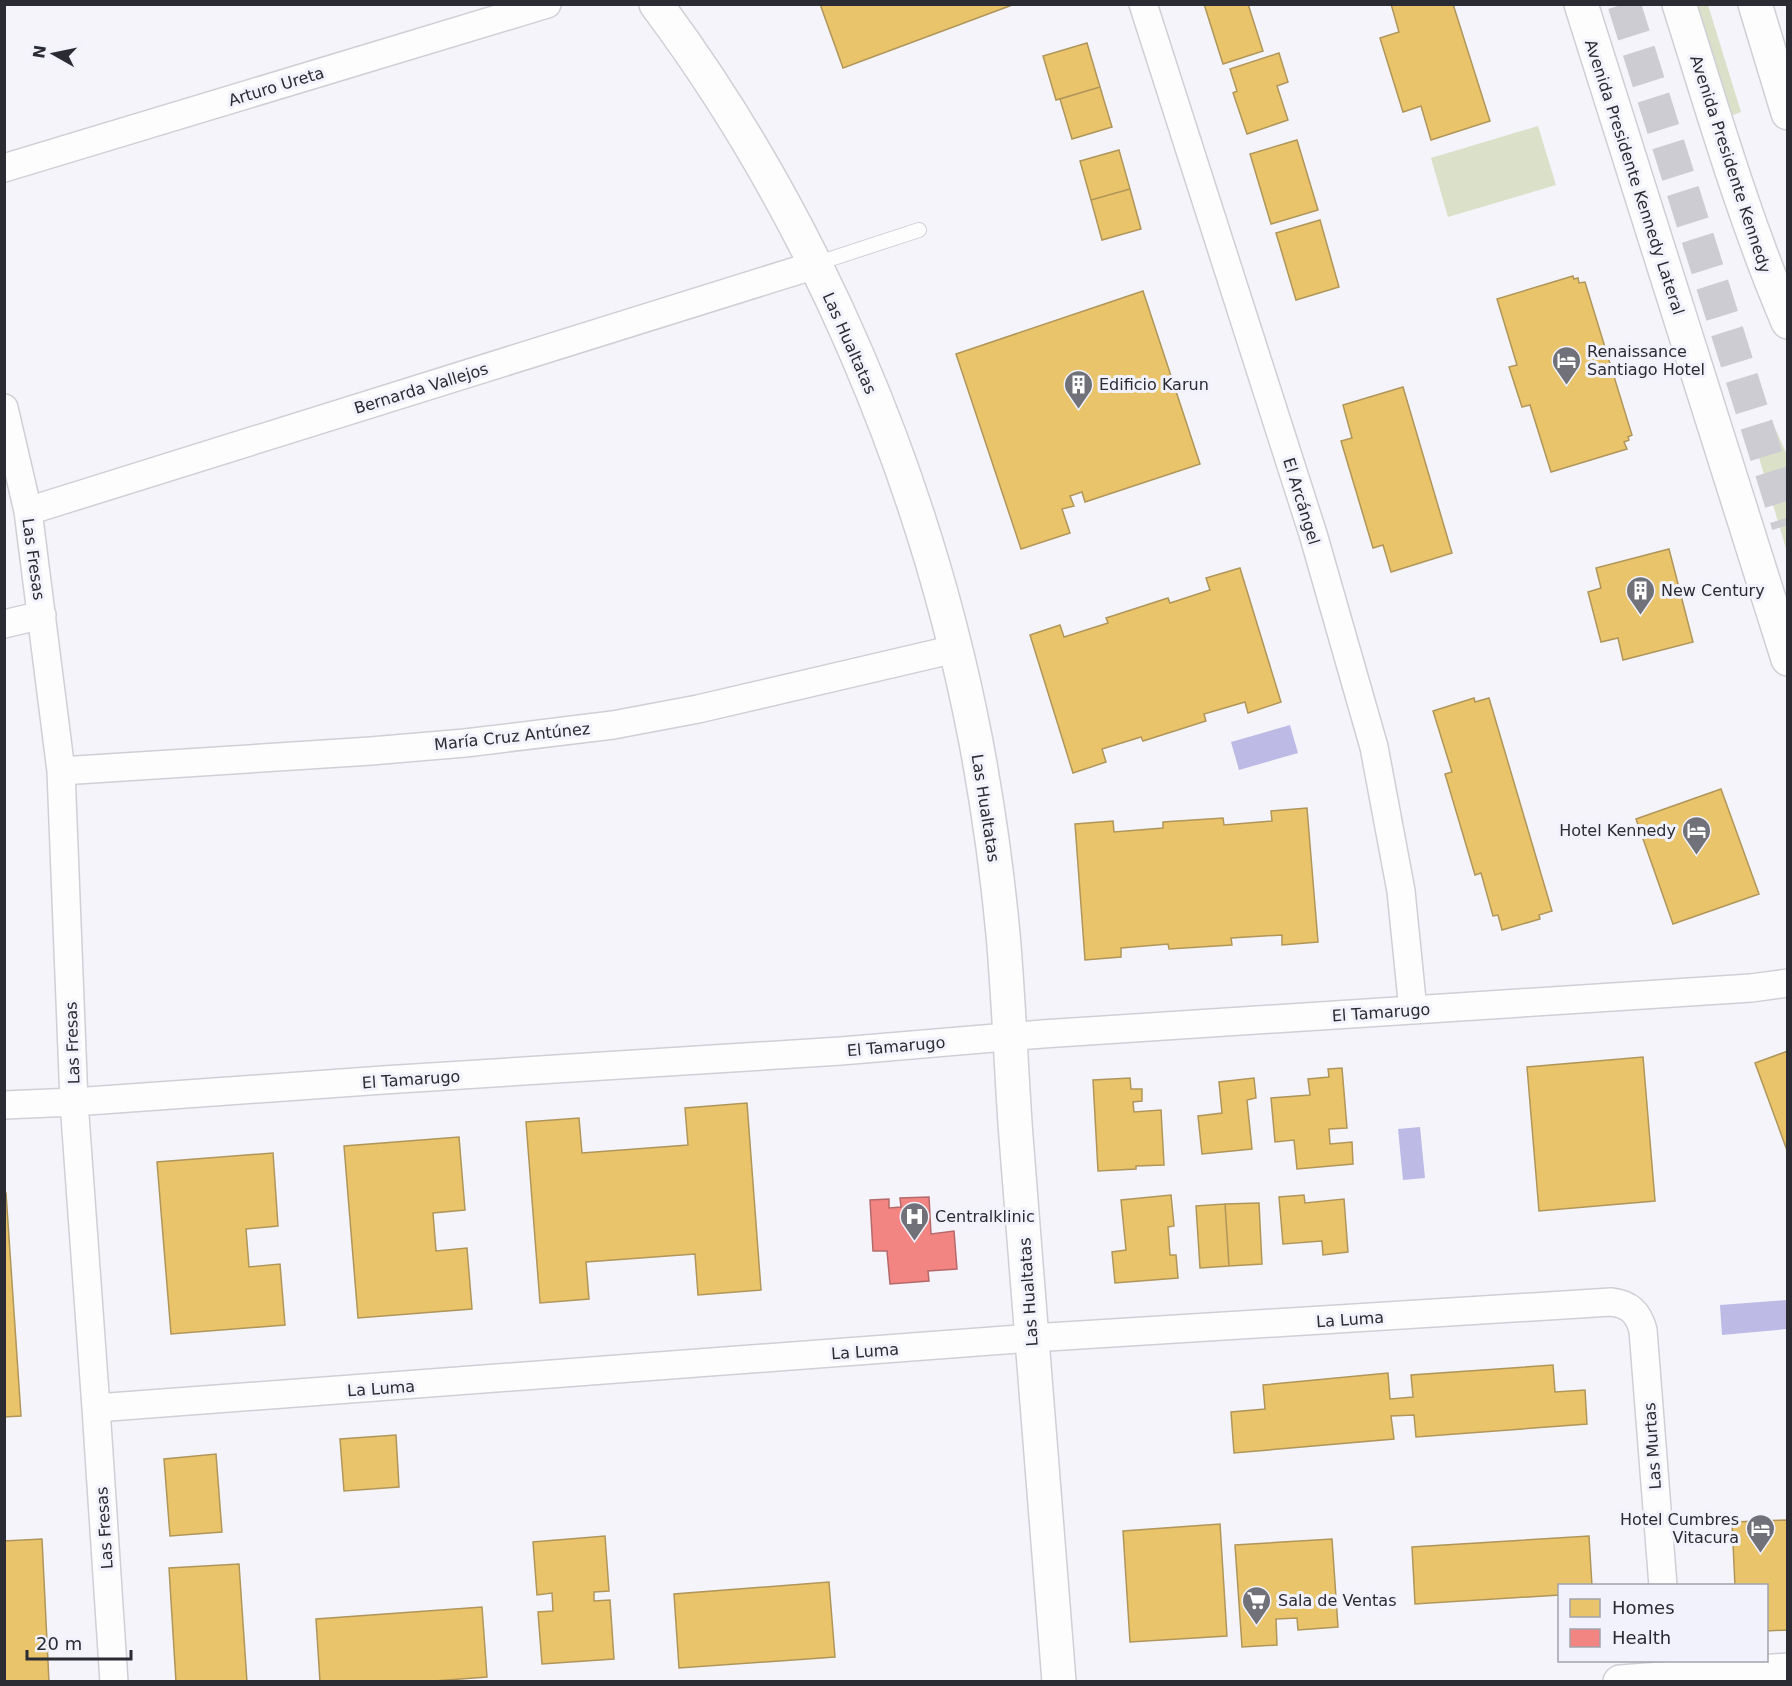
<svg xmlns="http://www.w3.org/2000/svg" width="1792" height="1686" font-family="'DejaVu Sans',sans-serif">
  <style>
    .green { fill: #dbe1c9 }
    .water { fill: #bdbbe5 }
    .homes { fill: #e9c46a; stroke: #b0965a; stroke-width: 1.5 }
    .health { fill: #f28482; stroke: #b6696b; stroke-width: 1.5 }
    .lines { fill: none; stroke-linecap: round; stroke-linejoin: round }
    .highway-tunnel { stroke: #ccccd2; stroke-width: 33; stroke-dasharray: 33 16; stroke-linecap: butt }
    .lane-casing { stroke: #cfcfd6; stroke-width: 16 }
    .street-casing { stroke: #cfcfd6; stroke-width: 30 }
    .secondary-casing { stroke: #cfcfd6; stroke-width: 36 }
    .primary-casing { stroke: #cfcfd6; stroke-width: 36 }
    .highway-casing { stroke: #cfcfd6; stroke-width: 36 }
    .lane { stroke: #fdfdfe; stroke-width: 14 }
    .street { stroke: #fdfdfe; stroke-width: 27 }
    .secondary { stroke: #fdfdfe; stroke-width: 33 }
    .primary { stroke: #fdfdfe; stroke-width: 33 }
    .highway { stroke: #fdfdfe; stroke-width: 33 }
    .labels { text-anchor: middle; stroke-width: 6; stroke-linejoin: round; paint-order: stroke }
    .street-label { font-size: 16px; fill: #2b2b34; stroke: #f2f2fc }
    .poi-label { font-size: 16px; fill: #2b2b34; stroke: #f2f2fc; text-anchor: start }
  </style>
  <rect width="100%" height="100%" fill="#f4f4fa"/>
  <path class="green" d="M1694 5H1708L1741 112 1728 117Z
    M1538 126 1556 185 1448 217 1431 158Z
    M1771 419 1787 455V552L1754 441Z"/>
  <path class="water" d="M1290 725 1298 753 1239 770 1231 742Z
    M1420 1127 1425 1178 1403 1180 1398 1129Z
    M1787 1300V1329L1722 1335 1720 1305Z"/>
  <path class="homes" d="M820 4H1015L843 68Z
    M1204 4H1248L1263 51 1223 64Z
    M1391 4H1453L1490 121 1431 140 1421 106 1403 112 1380 38 1399 32Z
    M1087 43 1100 87 1056 100 1043 56Z
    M1279 53 1288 82 1277 86 1288 120 1247 134 1233 93 1237 91 1230 69Z
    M1100 87 1112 127 1072 139 1060 99Z
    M1297 140 1318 210 1271 224 1250 154Z
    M1119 150 1130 189 1091 200 1080 161Z
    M1130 189 1141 229 1102 240 1091 200Z
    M1320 220 1339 287 1296 300 1276 233Z
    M1573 276 1574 279 1578 278 1579 283 1585 282 1632 435 1628 437 1629 440 1624 442 1627 449 1551 472 1530 405 1522 407 1509 367 1517 365 1497 299Z
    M1143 291 1200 464 1085 502 1082 492 1070 496 1074 506 1062 509 1070 533 1021 549 956 354Z
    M1403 387 1452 553 1391 572 1383 545 1373 548 1341 441 1352 438 1343 405Z
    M1669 549 1693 642 1623 660 1618 638 1601 642 1588 592 1601 588 1596 568Z
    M1240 568 1281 702 1248 713 1245 702 1204 714 1206 721 1143 741 1141 737 1102 749 1106 762 1073 773 1030 635 1060 625 1064 637 1108 623 1106 618 1168 598 1170 603 1210 590 1206 578Z
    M1474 698 1475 702 1489 698 1552 911 1539 915 1540 919 1502 930 1498 915 1493 916 1481 873 1475 875 1445 774 1452 772 1433 711Z
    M1721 789 1759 894 1673 924 1636 819Z
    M1307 808 1318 942 1282 945V935L1231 938 1232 945 1169 949 1168 944 1121 948V957L1085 960 1075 824 1113 821 1114 832 1163 828V822L1223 818 1224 825 1272 821 1271 811Z
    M1788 1051V1153L1755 1063Z
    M1643 1057 1655 1201 1539 1211 1527 1067Z
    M1342 1068 1347 1128 1329 1129 1330 1144 1352 1142 1353 1164 1297 1169 1294 1140 1275 1142 1271 1098 1310 1095 1308 1079 1329 1077 1328 1069Z
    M1130 1078 1131 1089H1142V1101L1133 1102 1134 1112 1161 1110 1164 1165 1136 1166V1169L1098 1171 1093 1080Z
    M1254 1078 1256 1098 1247 1100 1252 1149 1202 1154 1198 1116 1222 1113 1219 1082Z
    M747 1103 761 1290 698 1295 695 1254 586 1262 589 1299 540 1303 526 1122 579 1118 582 1153 688 1145 685 1108Z
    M459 1137 465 1210 433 1213 436 1251 467 1248 472 1309 358 1318 344 1146Z
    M273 1153 278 1226 246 1229 249 1267 280 1264 285 1325 171 1334 157 1162Z
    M4 1193H6L21 1416 4 1417Z
    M1171 1195 1174 1226 1168 1227 1170 1255H1176L1178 1278 1115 1283 1112 1252 1126 1250 1121 1200Z
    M1304 1195 1305 1203 1344 1199 1348 1252 1323 1255 1322 1241 1283 1244 1279 1197Z
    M1259 1203 1262 1264 1229 1266 1225 1204Z
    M1225 1204 1229 1266 1200 1268 1196 1206Z
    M1553 1365 1555 1392 1585 1390 1587 1424 1416 1437 1414 1415 1391 1416 1394 1439 1234 1453 1231 1412 1265 1409 1263 1385 1388 1373 1390 1399 1413 1397 1411 1375Z
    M396 1435 399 1487 344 1491 340 1439Z
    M216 1454 222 1532 170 1536 164 1459Z
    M1788 1520V1630L1766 1631V1586H1735L1732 1522Z
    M1220 1524 1227 1636 1130 1642 1123 1531Z
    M605 1536 609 1591 594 1592V1601L610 1600 614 1659 542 1664 538 1612 553 1611 552 1593 537 1595 533 1542Z
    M1589 1536 1592 1586H1560V1595L1415 1604 1412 1547Z
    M42 1539 49 1682H4V1541Z
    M1332 1539 1338 1627 1298 1630 1297 1618 1276 1619 1277 1645 1242 1647 1235 1545Z
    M239 1564 247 1682H176L169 1568Z
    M829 1582 835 1657 679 1668 674 1594Z
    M482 1607 487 1677 421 1682H320L316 1619Z"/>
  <path class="health" d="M929 1197 931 1234 954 1231 957 1269 928 1271 929 1281 890 1284 887 1251H873L870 1200 889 1199V1208L901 1207 900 1198Z"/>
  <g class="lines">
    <path class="highway-tunnel" d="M1624 4 1788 525"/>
    <defs>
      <path id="lane" d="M815 264 919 230"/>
      <path id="street" d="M1143 4 1313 534 1374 747 1401 891 1413 1010
        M4 168 547 4
        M4 408 28 511 61 771 74 1102 96 1408 114 1682
        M28 511 815 265
        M4 624 42 615
        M61 771 371 751 465 743 613 725 698 709 955 649
        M4 1105 74 1102 383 1080 841 1051 1042 1034 1751 988 1788 983
        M96 1408 1032 1338 1611 1302C1629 1304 1638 1312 1643 1330L1663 1586"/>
      <path id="secondary" d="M656 4C816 218 926 481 976 742 988 806 997 870 1003 934 1009 1002 1011 1069 1016 1137 1030 1318 1045 1500 1059 1682"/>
      <path id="primary" d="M1581 4 1788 659
        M1620 1682 1788 1670"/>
      <path id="highway" d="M1679 4C1713 111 1744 219 1788 322
        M1755 4 1788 113"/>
    </defs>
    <use href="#lane" class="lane-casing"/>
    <use href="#street" class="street-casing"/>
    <use href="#secondary" class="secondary-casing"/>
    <use href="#primary" class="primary-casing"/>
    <use href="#highway" class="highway-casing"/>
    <use href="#lane" class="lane"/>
    <use href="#street" class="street"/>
    <use href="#secondary" class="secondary"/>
    <use href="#primary" class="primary"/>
    <use href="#highway" class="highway"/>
  </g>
  <defs>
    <symbol id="hotel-pin" viewBox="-11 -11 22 30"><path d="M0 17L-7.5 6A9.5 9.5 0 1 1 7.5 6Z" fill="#717179" stroke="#f2f2fc"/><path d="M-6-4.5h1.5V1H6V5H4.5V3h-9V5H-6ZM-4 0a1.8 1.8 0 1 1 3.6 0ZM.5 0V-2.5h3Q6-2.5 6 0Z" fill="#fff"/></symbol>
    <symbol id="building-pin" viewBox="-11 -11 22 30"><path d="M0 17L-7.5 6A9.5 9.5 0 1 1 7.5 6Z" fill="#717179" stroke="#f2f2fc"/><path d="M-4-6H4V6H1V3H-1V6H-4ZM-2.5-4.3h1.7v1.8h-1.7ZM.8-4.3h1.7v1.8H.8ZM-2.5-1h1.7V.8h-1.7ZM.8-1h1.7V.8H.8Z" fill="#fff"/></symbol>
    <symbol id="hospital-pin" viewBox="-11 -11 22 30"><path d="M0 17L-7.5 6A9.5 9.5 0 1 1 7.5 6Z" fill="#717179" stroke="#f2f2fc"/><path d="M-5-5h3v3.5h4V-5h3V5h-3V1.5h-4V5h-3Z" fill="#fff"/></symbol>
    <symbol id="supermarket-pin" viewBox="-11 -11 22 30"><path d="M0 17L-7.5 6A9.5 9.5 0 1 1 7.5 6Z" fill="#717179" stroke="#f2f2fc"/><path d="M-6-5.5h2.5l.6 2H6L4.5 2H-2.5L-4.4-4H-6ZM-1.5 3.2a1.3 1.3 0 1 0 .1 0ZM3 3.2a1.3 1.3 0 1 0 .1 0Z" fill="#fff"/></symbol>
  </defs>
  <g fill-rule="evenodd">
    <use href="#hotel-pin" x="1550" y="344" width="33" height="45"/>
    <use href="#building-pin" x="1062" y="368" width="33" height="45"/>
    <use href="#building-pin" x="1624" y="574" width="33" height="45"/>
    <use href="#hotel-pin" x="1680" y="814" width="33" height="45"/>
    <use href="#hospital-pin" x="898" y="1200" width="33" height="45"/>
    <use href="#hotel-pin" x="1744" y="1512" width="33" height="45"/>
    <use href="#supermarket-pin" x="1240" y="1584" width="33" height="45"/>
  </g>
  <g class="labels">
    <g class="street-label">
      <text transform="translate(276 86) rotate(-17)" y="6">Arturo Ureta</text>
      <text transform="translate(1731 164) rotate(72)" y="6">Avenida Presidente Kennedy</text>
      <text transform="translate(1635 177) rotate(72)" y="6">Avenida Presidente Kennedy Lateral</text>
      <text transform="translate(850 343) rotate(66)" y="6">Las Hualtatas</text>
      <text transform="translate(421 388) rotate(-17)" y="6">Bernarda Vallejos</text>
      <text transform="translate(1302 501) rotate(73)" y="6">El Arcángel</text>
      <text transform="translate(34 559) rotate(82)" y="6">Las Fresas</text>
      <text transform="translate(512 736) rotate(-6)" y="6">María Cruz Antúnez</text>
      <text transform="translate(986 808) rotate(81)" y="6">Las Hualtatas</text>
      <text transform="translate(1381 1012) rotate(-4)" y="6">El Tamarugo</text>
      <text transform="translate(72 1043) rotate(-92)" y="6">Las Fresas</text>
      <text transform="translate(896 1046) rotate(-5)" y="6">El Tamarugo</text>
      <text transform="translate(411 1079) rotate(-4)" y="6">El Tamarugo</text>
      <text transform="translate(1028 1292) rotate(-94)" y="6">Las Hualtatas</text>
      <text transform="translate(1350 1319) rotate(-4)" y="6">La Luma</text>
      <text transform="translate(865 1351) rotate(-4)" y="6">La Luma</text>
      <text transform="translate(381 1388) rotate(-4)" y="6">La Luma</text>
      <text transform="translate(1652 1446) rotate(-94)" y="6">Las Murtas</text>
      <text transform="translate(104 1528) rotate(-94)" y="6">Las Fresas</text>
    </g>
    <g class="poi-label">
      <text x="1587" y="357">Renaissance<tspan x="1587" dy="18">Santiago Hotel</tspan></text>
      <text x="1099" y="390">Edificio Karun</text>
      <text x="1661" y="596">New Century</text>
      <text x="1676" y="836" text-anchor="end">Hotel Kennedy</text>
      <text x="935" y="1222">Centralklinic</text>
      <text x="1739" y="1525" text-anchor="end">Hotel Cumbres<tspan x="1739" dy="18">Vitacura</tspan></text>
      <text x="1278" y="1606">Sala de Ventas</text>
    </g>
  </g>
  <rect width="1792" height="1686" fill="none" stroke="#2b2b34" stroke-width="12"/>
  <rect x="1558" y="1584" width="210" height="78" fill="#f2f2fc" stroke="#a2a2ac" stroke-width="1.5"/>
  <rect x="1570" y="1599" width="30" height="18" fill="#e9c46a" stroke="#a2a2ac" stroke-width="1.5"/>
  <text x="1612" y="1614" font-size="18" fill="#2b2b34">Homes</text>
  <rect x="1570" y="1629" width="30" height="18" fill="#f28482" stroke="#a2a2ac" stroke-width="1.5"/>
  <text x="1612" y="1644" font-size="18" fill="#2b2b34">Health</text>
  <g transform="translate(54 54) rotate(279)" stroke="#f2f2fc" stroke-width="4.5" paint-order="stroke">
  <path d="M0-4.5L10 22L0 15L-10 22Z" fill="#2b2b34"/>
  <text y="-9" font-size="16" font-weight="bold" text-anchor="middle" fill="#2b2b34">N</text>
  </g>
  <path d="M27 1650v9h104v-9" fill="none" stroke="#2b2b34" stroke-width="3"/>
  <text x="36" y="1650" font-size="18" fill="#2b2b34" stroke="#f2f2fc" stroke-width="4.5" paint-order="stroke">20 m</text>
</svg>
